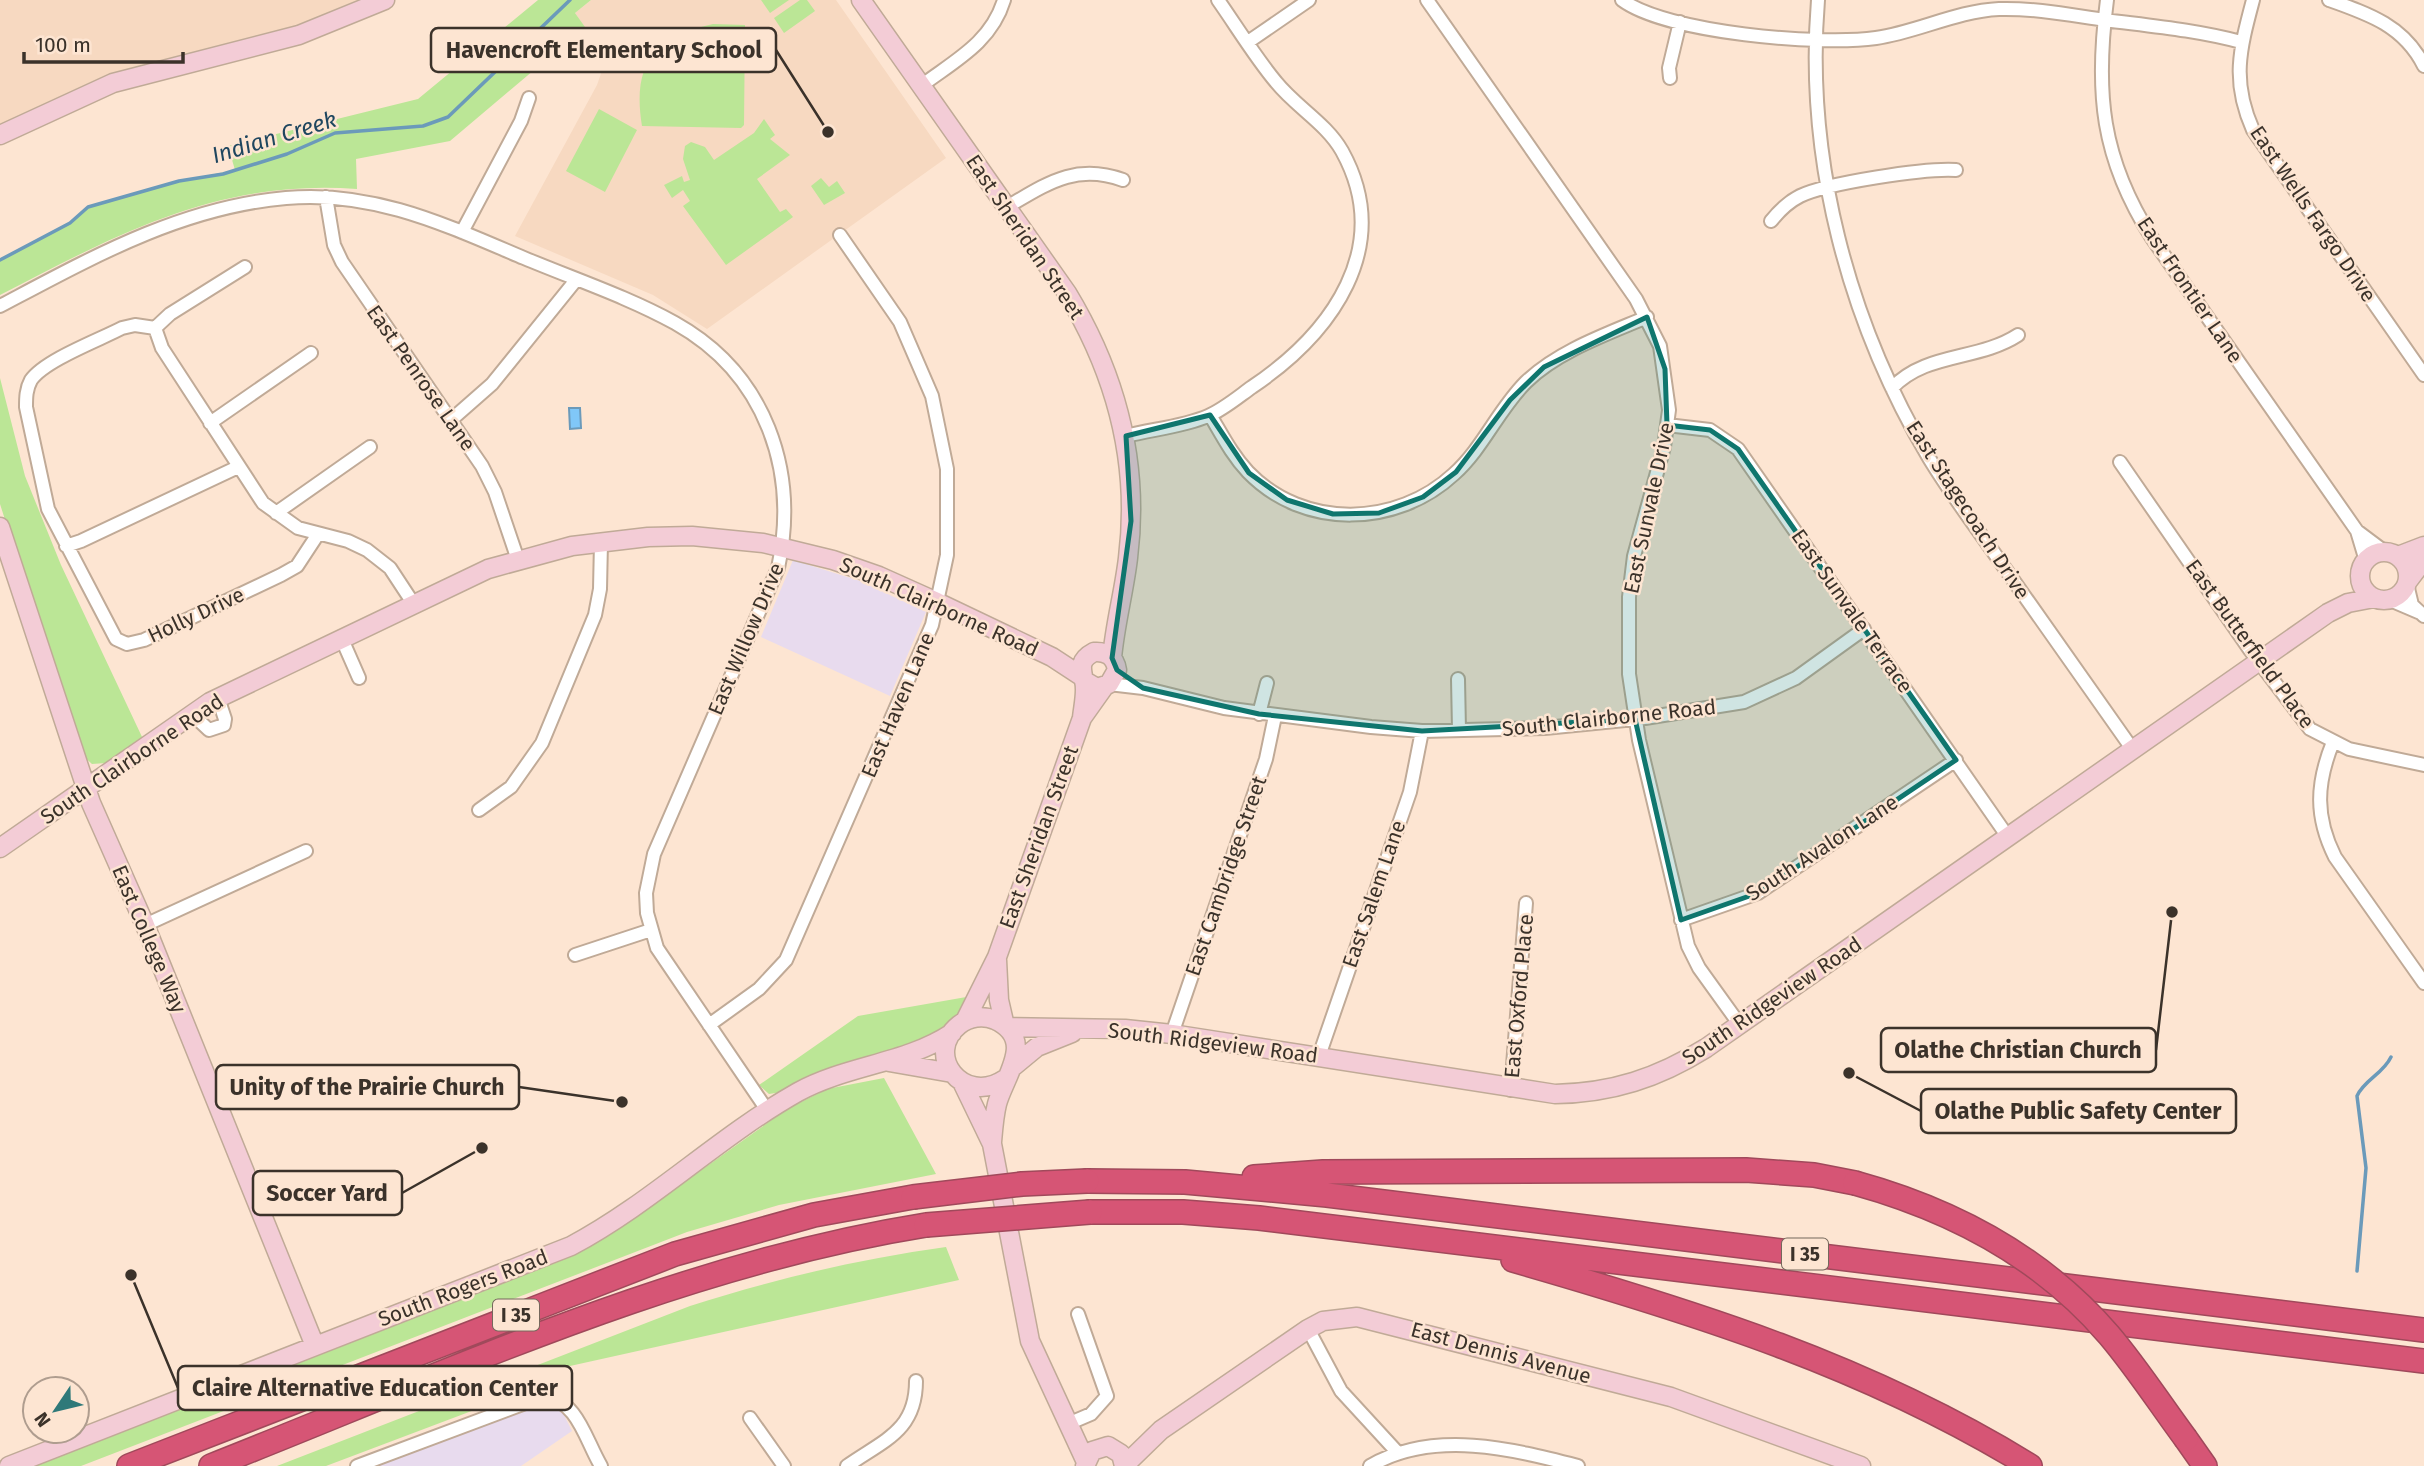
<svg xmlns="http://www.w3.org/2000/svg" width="2424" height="1466" font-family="'Fira Sans',sans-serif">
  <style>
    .commercial { fill: #e8dbee }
    .built { fill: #f7d9c1 }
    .green { fill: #bbe696 }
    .water { fill: #80c7f8; stroke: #6b9aba; stroke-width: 2 }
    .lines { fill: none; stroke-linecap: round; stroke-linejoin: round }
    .stream { stroke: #6b9aba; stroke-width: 3.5 }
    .street-casing { stroke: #c0aa97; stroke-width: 16 }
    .secondary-casing { stroke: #c0aa97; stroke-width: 21 }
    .highway-casing { stroke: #a0495b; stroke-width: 26 }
    .street { stroke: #fff; stroke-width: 12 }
    .secondary { stroke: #f3ccd6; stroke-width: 18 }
    .highway { stroke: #d65575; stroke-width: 23 }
    .highway-bridge-casing { stroke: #a0495b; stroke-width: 26; stroke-linecap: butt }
    .highway-bridge { stroke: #d65575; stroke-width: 23 }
    .marked { fill: #0f766e; fill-opacity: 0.2; stroke: #0f766e; stroke-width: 5; stroke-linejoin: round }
    .labels { text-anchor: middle; stroke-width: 5; stroke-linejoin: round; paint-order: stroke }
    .shield { fill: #fde5d2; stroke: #75685c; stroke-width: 2 }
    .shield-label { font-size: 19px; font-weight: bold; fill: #3b322a }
    .street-label { font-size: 21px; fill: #3b322a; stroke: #fde5d2 }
    .water-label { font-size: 23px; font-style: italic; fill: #1f465f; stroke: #fde5d2 }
    .leader { fill: none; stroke: #3b322a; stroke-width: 2.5 }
    .callout-dot { fill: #3b322a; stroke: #fde5d2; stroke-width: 2.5 }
    .callout { fill: #fde5d2; stroke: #3b322a; stroke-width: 2.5 }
    .callout-label { font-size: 23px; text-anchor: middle; font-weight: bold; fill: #3b322a }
  </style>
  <rect width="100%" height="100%" fill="#fde5d2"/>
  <path class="commercial" d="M793 560 860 581 926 612 890 696 761 637Z
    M542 1404 562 1411 572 1431 521 1466H376Z"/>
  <path class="built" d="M0 0H365L294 26 91 82 0 125Z
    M591 0H836L946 158 707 329 653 295 515 236 597 85 606 59 575 13Z"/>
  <path class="green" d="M538 0H591L575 13 585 27 450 141 356 159 357 189C218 179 118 234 0 295V260L70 223 88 207 179 181 235 170 228 146 418 99Z
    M761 0H789L770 13Z
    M800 0H807L815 11 784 33 774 18Z
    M713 24 745 25 744 125 741 128 642 126C632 65 653 37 713 24Z
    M599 109 637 130 605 192 566 171Z
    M764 119 775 135 770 139 790 155 757 179 780 212 786 209 793 217 726 265 683 206 690 201 683 190 672 198 664 185 682 176 684 182 690 180 683 159 685 146 691 142 705 147 714 160 754 133Z
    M821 178 829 187 837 181 845 193 824 205 811 186Z
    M0 378 25 476 61 565 143 739 106 763 92 764 80 753 0 504Z
    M972 996 965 1007 941 1034 840 1065 782 1092 769 1094 759 1085 858 1016Z
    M884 1078 936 1174 779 1205 687 1232 81 1466H33L560 1261 620 1228 787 1109 827 1089Z
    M946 1247 959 1280 561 1368 564 1376 326 1466H277L690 1306C774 1279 859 1259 946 1247Z"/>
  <path class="water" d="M569 408H580L581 428 570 429Z"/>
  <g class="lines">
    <path class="stream" d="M0 260 70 223 88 207 179 181 223 174 287 154 335 133 423 126 448 117 570 0
      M2357 1271 2366 1168 2357 1096C2364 1080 2383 1074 2391 1057"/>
    <defs>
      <path id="street" d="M1427 0 1636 299 1660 346 1669 410 1664 447 1634 556 1629 597V674L1639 740 1688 946 1699 968 1740 1025
        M1622 0C1667 33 1820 46 1876 38 1918 32 1956 11 1999 9 2035 8 2070 15 2105 20 2151 26 2196 30 2241 42
        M1818 0C1805 159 1848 321 1929 458 1952 496 1979 531 2004 567 2047 628 2090 689 2133 750
        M2107 0C2095 92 2101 158 2152 238L2357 531 2366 561
        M2253 0C2240 49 2231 81 2253 130L2424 375
        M2329 0C2369 14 2404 26 2424 66
        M1248 42 1309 0
        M1670 78 1669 68 1680 22
        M921 86C954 61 991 43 1004 0
        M326 197 334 245 342 262 482 466 495 492 518 560
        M1007 207C1048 183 1076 163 1123 180
        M1771 221C1779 211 1788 202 1800 196 1827 183 1925 168 1956 170
        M462 232 521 121 529 98
        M0 306C91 258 181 207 286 198 373 190 446 225 524 258 574 279 628 297 675 323 766 374 799 471 778 568L654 854 646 893 647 913 657 948 767 1110
        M155 328 170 314 245 267
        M1892 388C1926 352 1978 361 2018 335
        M1210 415C1222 435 1232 455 1248 472 1304 530 1397 527 1454 474 1483 448 1498 410 1526 382 1558 351 1607 334 1647 317
        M451 420 492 384 576 280
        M210 423 311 353
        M1667 425 1710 430 1738 449 2008 837
        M1126 436C1153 429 1182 427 1208 416 1224 409 1238 397 1252 387 1332 333 1395 247 1342 151 1326 123 1296 107 1276 82 1255 57 1237 27 1218 0
        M2120 462 2250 650 2310 729 2349 749 2424 765
        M276 513 370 447
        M2357 531 2385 552
        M318 534 297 566 281 575 144 640 127 644 116 639 48 509 26 407C26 398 26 389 31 380 45 360 99 340 122 328L135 325 155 328 162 348 263 503 298 528 348 541 367 550 390 568 413 603
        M66 546 81 541 238 467
        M2407 584 2412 605 2424 616
        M2390 600 2418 612
        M341 637 359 678
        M1458 679 1459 730
        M1109 684 1143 688 1224 708 1371 727 1422 731 1545 728 1645 718 1744 702 1796 678 1864 629
        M192 714 209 730 224 725 225 719 218 698
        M1259 714 1267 683
        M2333 742C2316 784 2315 817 2335 857L2424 983
        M479 810 511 787 542 743 595 615 600 589 601 542
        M1681 920 1758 893 1956 760
        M145 925 306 851
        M575 955 651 930
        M709 1025 759 989 786 960 932 625 947 555V469L932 396 900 322 840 235
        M1172 1034 1266 759 1275 716
        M1319 1056 1410 792 1422 731
        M1511 1090 1526 903
        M1308 1329 1341 1391 1398 1453
        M750 1418 784 1466
        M1070 1423 1091 1414 1107 1396 1078 1314
        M357 1466 544 1396C578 1401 585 1439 601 1466
        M847 1466C884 1440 916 1431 916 1381
        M1370 1466C1434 1429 1512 1449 1578 1466"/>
      <path id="secondary" d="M861 0 1067 293C1116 374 1140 462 1128 558 1124 592 1115 624 1112 658
        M0 135 113 83 299 35 385 0
        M0 527 91 803 145 925 315 1346
        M2360 576a24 24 0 1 1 48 0a24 24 0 1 1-48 0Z
        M2398 556 2424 546
        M2408 581 2424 560
        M1082 718C1083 707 1087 691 1084 681 1081 667 1079 660 1094 652 1107 651 1115 657 1117 670L1109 684 1097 688 1085 681
        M0 848 210 702 488 569 572 546 648 537 692 536 763 543 833 560 879 576 937 602 1052 657 1081 676
        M997 960 999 1000 1005 1026
        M965 1021 997 957 1082 718 1104 687
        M1006 1027 1125 1029 1172 1034 1555 1094C1612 1093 1658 1078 1706 1048L2328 613 2348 603 2374 598
        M889 1062 952 1073
        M1014 1066 1037 1047 1072 1033
        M963 1084 992 1144 1030 1341 1086 1462
        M992 1142C993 1130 994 1116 997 1104 1004 1077 1037 1039 995 1020 983 1015 969 1017 959 1025 923 1054 963 1107 1005 1079
        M1125 1465 1161 1430 1308 1329 1323 1321 1357 1317 1671 1397 1861 1466
        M9 1466 571 1246C652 1203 718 1137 798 1092 847 1065 905 1064 952 1033
        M1085 1466 1092 1451 1108 1446 1121 1454 1124 1466"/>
      <path id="highway" d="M1254 1177 1323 1172 1746 1170 1814 1175 1855 1183
        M1087 1181 1185 1182 1327 1195 2424 1330
        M1090 1212H1183L1259 1218 2424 1361
        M1513 1260C1694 1312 1868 1366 2030 1466
        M2186 1439 2205 1466
        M129 1466 675 1254 814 1215 913 1197
        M211 1466C445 1374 676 1265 926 1225"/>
    </defs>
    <use href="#street" class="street-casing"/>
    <use href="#secondary" class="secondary-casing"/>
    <use href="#highway" class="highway-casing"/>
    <use href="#street" class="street"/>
    <use href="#secondary" class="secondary"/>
    <use href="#highway" class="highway"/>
    <defs>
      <path id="highway-bridge" d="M1855 1183C1953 1210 2042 1257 2109 1335 2137 1368 2160 1404 2186 1439
        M913 1197 1022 1184 1087 1181
        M926 1225 1090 1212"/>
    </defs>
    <use href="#highway-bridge" class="highway-bridge-casing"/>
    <use href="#highway-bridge" class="highway-bridge"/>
  </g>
  <path class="marked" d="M1647 317 1665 369 1667 425 1710 430 1738 449 1956 760 1758 893 1681 920 1635 719 1422 731 1259 714 1143 688 1117 670 1112 658 1131 521 1126 436 1210 415 1249 473 1287 500 1333 514 1379 513 1423 497 1456 472 1510 400 1544 367Z"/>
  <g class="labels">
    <g class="shield">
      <rect x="1782" y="1238.5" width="46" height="31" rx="5"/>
      <rect x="493" y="1299.5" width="46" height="31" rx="5"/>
    </g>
    <g class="shield-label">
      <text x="1805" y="1261">I 35</text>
      <text x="516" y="1322">I 35</text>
    </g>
    <g class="street-label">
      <text transform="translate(2313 214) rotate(56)" y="7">East Wells Fargo Drive</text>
      <text transform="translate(1025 237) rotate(56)" y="7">East Sheridan Street</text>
      <text transform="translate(2190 290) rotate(56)" y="7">East Frontier Lane</text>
      <text transform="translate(421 378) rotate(55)" y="7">East Penrose Lane</text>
      <text transform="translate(1649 508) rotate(-78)" y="7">East Sunvale Drive</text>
      <text transform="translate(1968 510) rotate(57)" y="7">East Stagecoach Drive</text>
      <text transform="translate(939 607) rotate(24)" y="7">South Clairborne Road</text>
      <text transform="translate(1852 611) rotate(55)" y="7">East Sunvale Terrace</text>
      <text transform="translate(196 615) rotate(-25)" y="7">Holly Drive</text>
      <text transform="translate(746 639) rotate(-67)" y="7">East Willow Drive</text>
      <text transform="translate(2250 644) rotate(54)" y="7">East Butterfield Place</text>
      <text transform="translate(898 705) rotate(-67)" y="7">East Haven Lane</text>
      <text transform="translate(1609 718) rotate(-6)" y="7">South Clairborne Road</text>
      <text transform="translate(132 759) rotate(-34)" y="7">South Clairborne Road</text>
      <text transform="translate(1039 837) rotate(-70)" y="7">East Sheridan Street</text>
      <text transform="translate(1822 848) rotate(-33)" y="7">South Avalon Lane</text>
      <text transform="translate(1226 876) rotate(-71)" y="7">East Cambridge Street</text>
      <text transform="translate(1374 894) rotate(-71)" y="7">East Salem Lane</text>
      <text transform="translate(149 939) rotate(67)" y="7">East College Way</text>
      <text transform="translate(1519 996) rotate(-85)" y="7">East Oxford Place</text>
      <text transform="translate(1772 1001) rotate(-34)" y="7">South Ridgeview Road</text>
      <text transform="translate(1213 1043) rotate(7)" y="7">South Ridgeview Road</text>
      <text transform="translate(463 1288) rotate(-21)" y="7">South Rogers Road</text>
      <text transform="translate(1501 1353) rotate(15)" y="7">East Dennis Avenue</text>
    </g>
    <g class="water-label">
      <text transform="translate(274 137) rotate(-17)" y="8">Indian Creek</text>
    </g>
  </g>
  <path class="leader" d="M828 132L776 50M2172 912L2156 1050M622 1102L519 1087M1849 1073L1921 1111M482 1148L402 1193M131 1275L178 1388"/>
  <g class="callout-dot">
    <circle cx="828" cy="132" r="7"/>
    <circle cx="2172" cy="912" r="7"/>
    <circle cx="622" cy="1102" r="7"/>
    <circle cx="1849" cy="1073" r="7"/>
    <circle cx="482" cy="1148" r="7"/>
    <circle cx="131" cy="1275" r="7"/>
  </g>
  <g class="callout">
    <rect x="431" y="28" width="345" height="44" rx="7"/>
    <rect x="1881" y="1028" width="275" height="44" rx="7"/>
    <rect x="216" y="1065" width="303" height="44" rx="7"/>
    <rect x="1921" y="1089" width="315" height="44" rx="7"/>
    <rect x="253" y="1171" width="149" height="44" rx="7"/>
    <rect x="178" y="1366" width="394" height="44" rx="7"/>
  </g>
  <g class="callout-label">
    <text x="604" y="58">Havencroft Elementary School</text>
    <text x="2018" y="1058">Olathe Christian Church</text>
    <text x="367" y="1095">Unity of the Prairie Church</text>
    <text x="2078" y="1119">Olathe Public Safety Center</text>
    <text x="327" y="1201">Soccer Yard</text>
    <text x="375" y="1396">Claire Alternative Education Center</text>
  </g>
  <g transform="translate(56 1410) rotate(235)"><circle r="33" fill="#fde5d2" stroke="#af9d8f" stroke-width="2"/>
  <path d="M0-5L12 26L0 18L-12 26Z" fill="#2f7979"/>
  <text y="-10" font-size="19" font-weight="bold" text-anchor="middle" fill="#3b322a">N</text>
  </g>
  <path d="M24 52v10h159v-10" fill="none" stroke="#3b322a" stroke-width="3.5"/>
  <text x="35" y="52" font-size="21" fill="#3b322a" stroke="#fde5d2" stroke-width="5" paint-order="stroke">100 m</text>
</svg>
